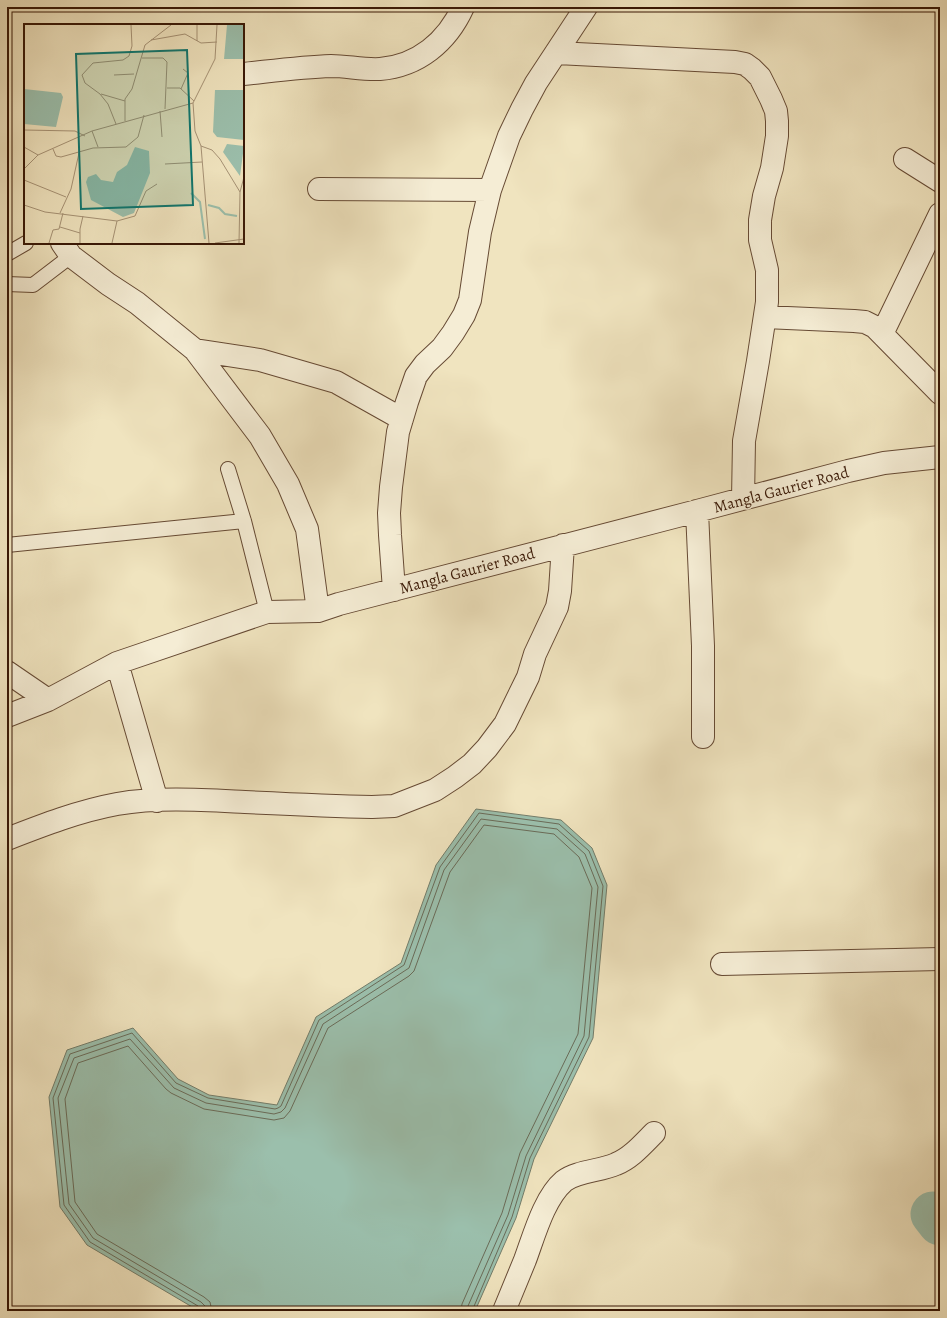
<svg xmlns="http://www.w3.org/2000/svg" width="947" height="1318" font-family="Alegreya,serif">
  <style>
    .water { fill: #9bbfac; stroke: #737c69 }
    .lines { fill: none; stroke-linecap: round; stroke-linejoin: round }
    .shore { stroke: #6a6b58; stroke-width: 1 }
    .river { stroke: #9bbfac; stroke-width: 45 }
    .lane-casing { stroke: #664a34; stroke-width: 16 }
    .street-casing { stroke: #664a34; stroke-width: 24 }
    .lane { stroke: #f5edd5; stroke-width: 14 }
    .street { stroke: #f5edd5; stroke-width: 22 }
    .labels { text-anchor: middle; stroke-width: 3; stroke-linejoin: round; paint-order: stroke }
    .street-label { font-size: 16px; fill: #381705; stroke: #f5edd5 }
    .inset-river { fill: none; stroke: #9bbfac; stroke-width: 2 }
    .inset-road { fill: none; stroke: #a69275; stroke-width: 1 }
    .view { fill: #0f766e; fill-opacity: 0.15; stroke: #0f766e; stroke-width: 2 }
    .inset-edge { fill: none; stroke: #381705; stroke-width: 2 }
  </style>
  <rect width="100%" height="100%" fill="#f0e4bf"/>
  <filter id="stains"><feTurbulence type="fractalNoise" baseFrequency=".005" numOctaves="4"/><feColorMatrix values="0 0 0 0 .2 0 0 0 0 .09 0 0 0 0 .02 0 0 0 .5 -.17"/></filter>
  <radialGradient id="worn" r=".72"><stop offset=".6" stop-color="#630" stop-opacity="0"/><stop offset="1" stop-color="#630" stop-opacity=".3"/></radialGradient>
  <path class="water" d="M476 809 561 820 592 848 607 885 593 1038 534 1159 516 1218 475 1311H199L87 1245 60 1207 49 1097 67 1050 133 1028 178 1079 209 1095 277 1105 316 1017 401 963 436 865Z"/>
  <g class="lines">
    <path class="shore" d="M200 1311 198 1306 90 1242 64 1205 53 1098 70 1054 132 1033 176 1083 208 1098 275 1109 278 1108 281 1106 319 1020 404 965 440 867 479 813 559 824 589 851 603 886 589 1037 530 1158 512 1217 472 1311
      M206 1311 205 1306 201 1302 93 1238 69 1204 58 1098 74 1058 130 1039 174 1088 206 1103 274 1114 281 1112 285 1108 323 1024 409 968 444 870 481 819 557 829 585 854 598 887 584 1036 526 1156 508 1215 468 1306 467 1311
      M212 1311 210 1302 204 1297 97 1234 75 1202 65 1099 78 1063 128 1046 166 1089 171 1093 204 1109 274 1120 284 1118 290 1111 328 1028 409 976 414 971 450 872 484 825 554 834 579 857 592 888 578 1034 520 1153 502 1213 462 1304 461 1311"/>
    <path class="river" d="M933 1214 940 1223"/>
    <defs>
      <path id="lane" d="M7 254 26 243
        M7 284 33 285 71 256
        M228 469 244 521 267 612
        M7 545 244 521"/>
      <path id="street" d="M557 53 735 62 745 64 752 69 760 77 771 99 776 111 777 121V136L772 168 764 196 760 220V240L767 270V302L758 361 744 441 743 499
        M243 74C272 71 302 67 331 66 347 66 363 70 380 69 418 66 447 42 463 7
        M905 159 940 181
        M319 189 490 190
        M62 243 71 256 108 284 137 303 195 350 260 436 288 484 307 529 318 611
        M765 317 854 321 865 322 875 327 940 393
        M882 334 940 214
        M195 350 260 360 336 382 402 419
        M697 511 703 646V737
        M394 590 390 535 389 513 391 487 398 432 407 402 416 376 425 364 442 348 453 333 464 315 470 300 480 232 490 190 509 136 522 109 536 83 586 7
        M117 663 157 801
        M7 672 48 700
        M7 716 48 700 117 663 267 612 318 611 339 604 697 511 848 471 884 463 940 457
        M7 839C43 825 79 811 117 804 159 797 203 800 245 802 287 804 330 806 372 807L394 806 435 790 455 777 472 764 487 748 505 724 528 677 535 654 557 607 560 591 563 545
        M722 964 940 959
        M504 1311C511 1294 518 1277 525 1260 534 1236 544 1198 564 1181 577 1171 601 1171 616 1164 631 1158 642 1145 654 1133"/>
    </defs>
    <use href="#lane" class="lane-casing"/>
    <use href="#street" class="street-casing"/>
    <use href="#lane" class="lane"/>
    <use href="#street" class="street"/>
  </g>
  <g class="labels">
    <g class="street-label">
      <text transform="translate(781 489) rotate(-15)" y="6">Mangla Gaurier Road</text>
      <text transform="translate(467 570) rotate(-15)" y="6">Mangla Gaurier Road</text>
    </g>
  </g>
  <g transform="translate(24 24)">
    <rect width="220" height="220" fill="#f0e4bf"/>
    <path d="M203 1H220L219 35H200ZM0 65 37 69 39 73 32 103 0 100ZM191 66H220V116L193 113 189 108ZM203 120 220 122 216 152 199 128ZM111 123 125 127 126 149 110 189 99 193 67 176 62 158 64 153 72 150 77 156 89 158 93 148 103 141Z" fill="#9bbfac"/>
    <path class="inset-river" d="M167 169 176 178 181 215M184 181 195 184 201 190 213 192"/>
    <path class="inset-road" d="M173 1V17M127 16 161 10 177 19 193 18M118 34H139L143 38 141 85M90 51 110 50M143 64H156L170 77M157 65 164 49 159 45M77 70 101 77M136 87 138 113M101 97V75L108 65 121 21 147 1M92 100 84 80 76 70 61 59 58 51 69 39 99 36 105 32 108 22 107 1M0 106 51 107 61 112M68 107 74 123M177 122 188 126 196 135 216 168 220 153M0 123 14 131M29 125 32 132 37 133 69 124 102 123 114 113 120 91M141 140 178 138M0 145 14 131 68 107 169 79M0 156 42 173M0 181 21 188 93 197M36 189 47 165 55 129M36 203 56 209M25 219 29 206 35 205 39 189M56 219V205L59 192M88 219 93 197 111 192 122 167 133 160M185 219 177 122 171 107 169 79 191 35 193 1M191 219 220 215M215 219 216 168"/>
    <path class="view" d="M163 26 169 181 57 185 52 30Z"/>
    <rect width="220" height="220" class="inset-edge"/>
  </g>
  <rect width="947" height="1318" fill="none" stroke="#f0e4bf" stroke-width="24"/>
  <rect x="8" y="8" width="931" height="1302" fill="none" stroke="#381705" stroke-width="2"/>
  <rect x="12" y="12" width="923" height="1294" fill="none" stroke="#381705"/>
  <rect width="100%" height="100%" filter="url(#stains)"/>
  <rect width="100%" height="100%" fill="url(#worn)"/>
</svg>
